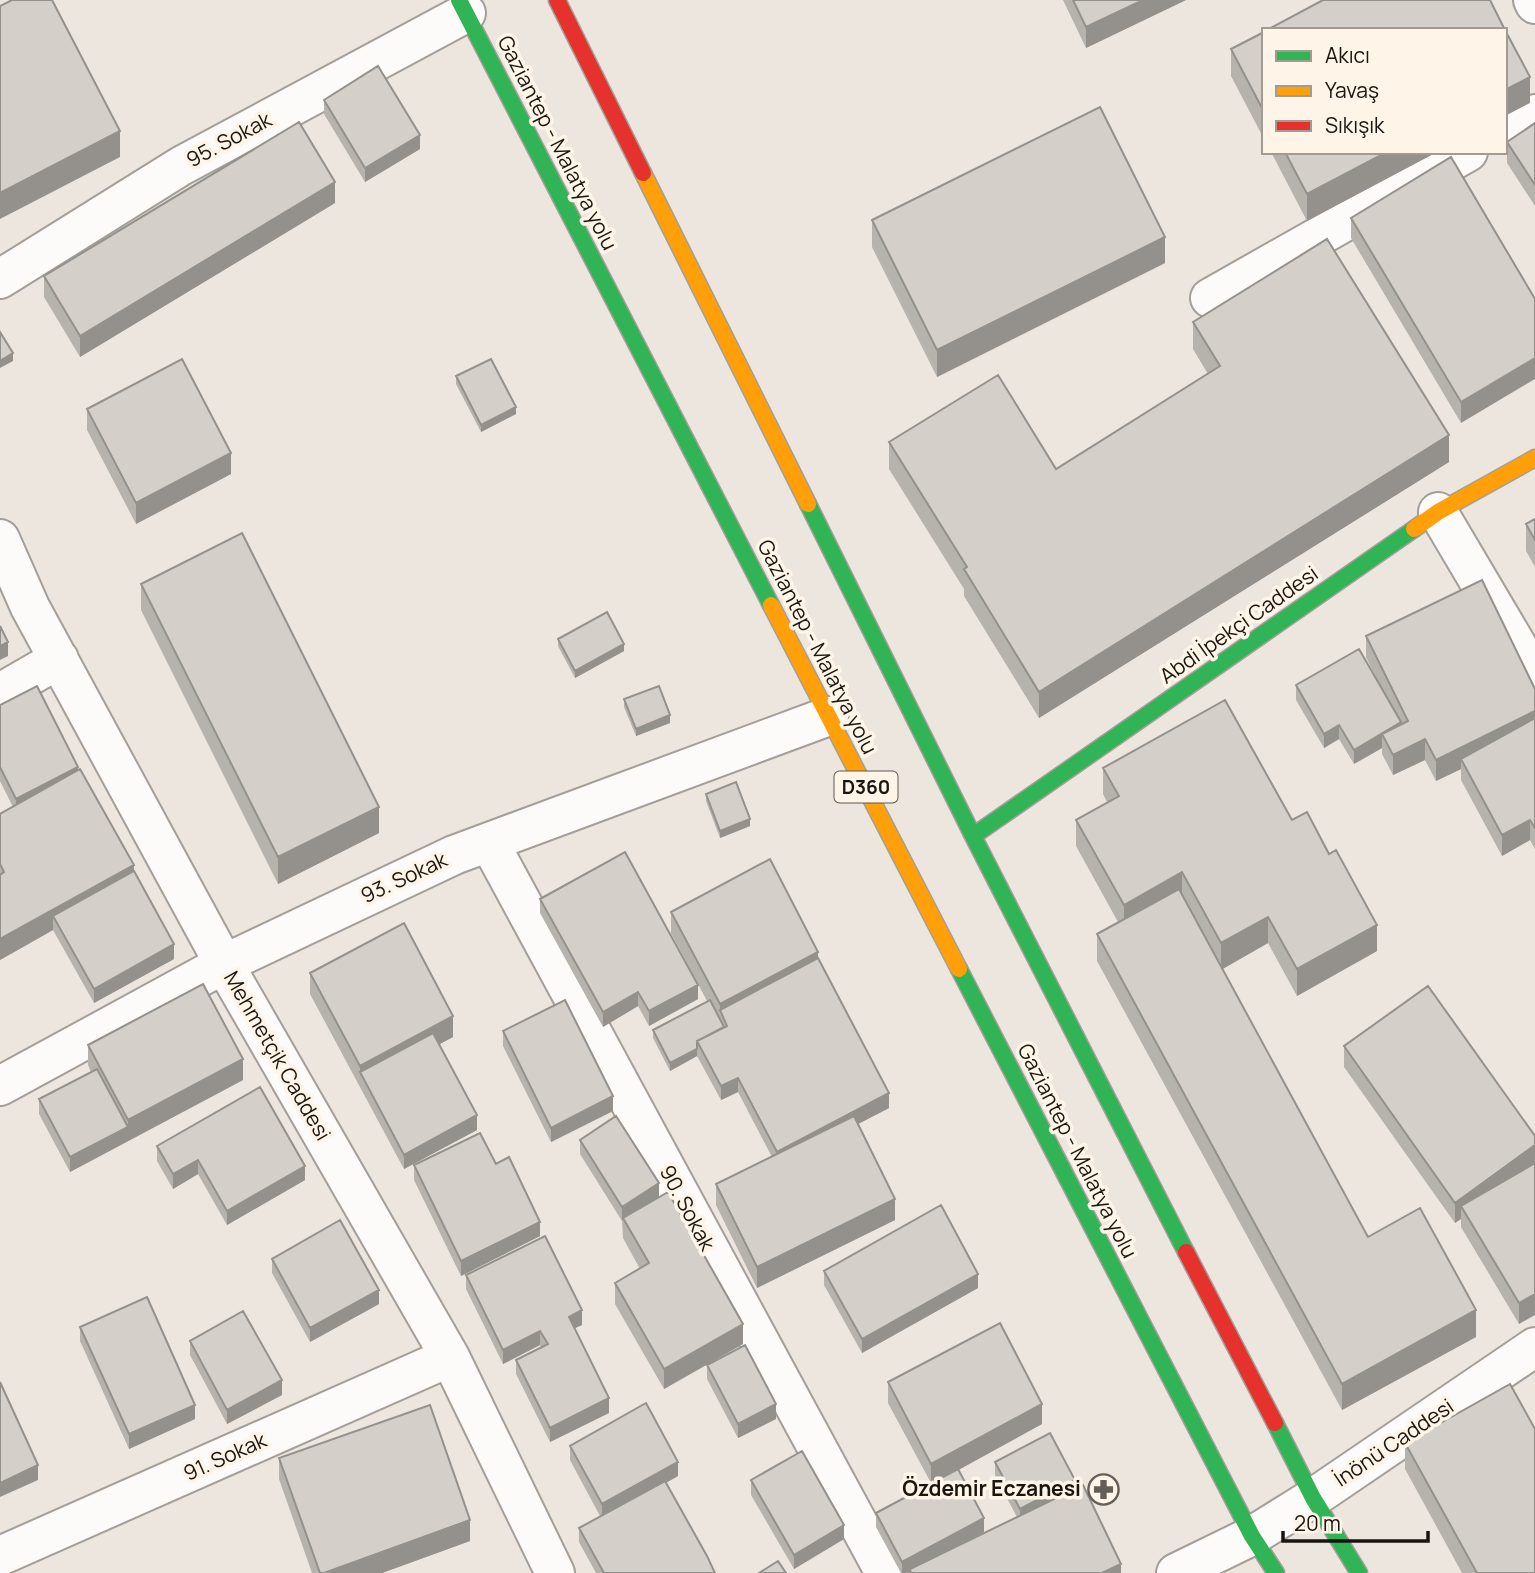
<svg xmlns="http://www.w3.org/2000/svg" width="1535" height="1573" font-family="Manrope,sans-serif">
  <style>
    .lines { fill: none; stroke-linecap: round; stroke-linejoin: round }
    .street-casing { stroke: #a39e98; stroke-width: 42 }
    .fast-casing { stroke: #a39e98; stroke-width: 19 }
    .slow-casing { stroke: #a39e98; stroke-width: 19 }
    .jam-casing { stroke: #a39e98; stroke-width: 19 }
    .street { stroke: #fcfbfa; stroke-width: 38 }
    .fast { stroke: #30b455; stroke-width: 16 }
    .slow { stroke: #ff9f0a; stroke-width: 16 }
    .jam { stroke: #e5322d; stroke-width: 16 }
    .wall { fill: #b6b2ac }
    .shaded-wall { fill: #94918c }
    .building { fill: #d4cfc8; stroke: #94918c; stroke-width: 2 }
    .labels { text-anchor: middle; stroke-width: 7; stroke-linejoin: round; paint-order: stroke }
    .shield { fill: #fef4e8; stroke: #5e5851; stroke-width: 2 }
    .shield-label { font-size: 19px; font-weight: bold; fill: #191510 }
    .street-label { font-size: 21px; fill: #191510; stroke: #fef4e8 }
    .poi-label { font-size: 21px; font-weight: bold; fill: #191510; stroke: #fef4e8; text-anchor: end }
  </style>
  <rect width="100%" height="100%" fill="#ede6de"/>
  <g class="lines">
    <defs>
      <path id="street" d="M1533 0 1535 4
        M1505 131 1535 114
        M0 279 181 166 466 13
        M1210 298 1468 152
        M1438 512 1535 676
        M0 539 30 607 224 964 450 1357 555 1573
        M0 693 59 659
        M489 842 885 1573
        M0 1086 224 964 454 855 829 716
        M0 1556 450 1357
        M1176 1573 1252 1536 1313 1498 1535 1347"/>
      <path id="fast" d="M459 0 771 605
        M808 504 973 836 1186 1252
        M973 836 1414 529
        M959 969 1252 1536 1276 1573
        M1275 1423 1313 1498 1359 1573"/>
      <path id="slow" d="M643 173 808 504
        M1414 529 1438 512 1535 458
        M771 605 959 969"/>
      <path id="jam" d="M557 0 643 173
        M1186 1252 1275 1423"/>
    </defs>
    <use href="#street" class="street-casing"/>
    <use href="#fast" class="fast-casing"/>
    <use href="#slow" class="slow-casing"/>
    <use href="#jam" class="jam-casing"/>
    <use href="#street" class="street"/>
    <use href="#fast" class="fast"/>
    <use href="#slow" class="slow"/>
    <use href="#jam" class="jam"/>
  </g>
  <path class="wall" d="M1063 0H1186L1086 48Z
    M1264 32V139L1231 76V49Z
    M324 100 420 149 365 182 324 114Z
    M1535 123V206L1507 163V142Z
    M1271 152H1437L1307 221Z
    M335 203 80 357 44 297V276Z
    M1351 218 1535 299 1461 423 1351 238Z
    M872 220 1165 263 937 377 872 247Z
    M1193 322 1449 462 1039 718 964 596V589L889 469V442L1056 469 1208 374 1193 349Z
    M456 376 516 414 481 432 456 384Z
    M87 409 231 474 136 524 87 430Z
    M1535 519V567L1526 551V524Z
    M141 584 379 833 278 884 141 610Z
    M1366 636 1535 689V849L1530 840 1502 856 1461 780V769L1436 781 1425 760 1393 775 1382 754V748L1354 764 1339 739 1324 748 1296 700V685L1383 692 1366 657Z
    M558 639 624 651 575 678 558 646Z
    M624 699 670 723 636 736 624 707Z
    M0 705 78 770 134 871 174 959 94 1003 53 930 0 960V814L13 807 0 781Z
    M1103 768 1292 820 1377 951 1297 996 1268 943 1222 969 1368 1237 1476 1337 1342 1410 1097 961V934L1118 922 1076 846V820L1107 802 1103 794Z
    M706 794 750 826 720 838 706 801Z
    M540 899 698 999 649 1026 638 1006 603 1027 540 913Z
    M671 912 818 958 889 1108 858 1124 895 1220 757 1288 716 1205V1184L772 1157 738 1092 721 1100 697 1056 670 1071 653 1038V1030L707 1001 671 933Z
    M310 973 453 1037 439 1044 477 1130 404 1169 310 994Z
    M503 1031 613 1111 551 1142 503 1046Z
    M88 1045 243 1080 70 1172 39 1114V1099L91 1072 88 1065Z
    M1344 1046 1535 1136 1519 1324 1461 1227V1219L1455 1223 1344 1067Z
    M580 1140 659 1197 743 1344 664 1389 615 1304V1283L640 1269 623 1238 622 1221 580 1154Z
    M157 1146 305 1180 227 1225 198 1174 173 1189 157 1161Z
    M496 1164 540 1236 461 1276 414 1180V1165Z
    M272 1259 379 1304 310 1342 272 1273Z
    M824 1271 978 1288 862 1353 824 1285Z
    M466 1275 582 1325 574 1328 609 1413 550 1442 516 1374V1360L541 1347 540 1345 503 1364 466 1289Z
    M80 1327 195 1419 129 1449 80 1341Z
    M190 1341 282 1395 227 1424 190 1355Z
    M707 1365 776 1419 738 1438 707 1379Z
    M888 1382 1042 1424 958 1470 984 1532 968 1540 1017 1517 995 1476V1462L1075 1489 1121 1573H901L876 1527V1513L931 1483 888 1403Z
    M1405 1443 1535 1573H1462L1405 1469Z
    M570 1446 678 1476 666 1483 715 1573H596L579 1542V1528L600 1516 570 1460Z
    M279 1458 470 1541 382 1573H312L279 1479Z
    M751 1480 844 1539 794 1569 751 1495Z"/>
  <path class="shaded-wall" d="M1143 0H1186L1086 48V27Z
    M1530 77V103L1505 116V90Z
    M120 131V157L0 219V193Z
    M420 135V149L365 182V168Z
    M1387 152H1437L1307 221V194Z
    M335 182V203L80 357V336Z
    M1165 237V263L937 377V350Z
    M13 353V361L0 368V361Z
    M1535 358V379L1461 423V402Z
    M516 407V414L481 432V425Z
    M1449 435V462L1039 718V692Z
    M231 453V474L136 524V503Z
    M8 642V656L0 660V646Z
    M624 644V651L575 678V671Z
    M1535 711V732L1461 759V769L1436 781V760Z
    M670 715V723L636 736V729Z
    M1339 725V739L1324 748V734Z
    M1382 734V748L1354 764V750Z
    M1425 739V760L1393 775V755Z
    M78 767V781L16 813V799Z
    M379 807V833L278 884V857Z
    M750 819V826L720 838V831Z
    M1530 820V840L1502 856V835Z
    M134 865V886L53 916V930L0 960V939Z
    M1182 872V899L1124 932V905Z
    M1268 917V943L1221 970V943Z
    M1377 925V951L1297 996V969Z
    M174 944V959L94 1003V989Z
    M818 952V973L720 1010V1025V1004Z
    M698 985V999L649 1026V1011Z
    M638 992V1006L603 1027V1012Z
    M453 1016V1037L366 1084 360 1072V1066Z
    M697 1049V1056L670 1071V1063Z
    M243 1059V1080L70 1172V1157L128 1127V1120Z
    M738 1078V1092L721 1100V1086Z
    M889 1093V1108L777 1166V1152Z
    M613 1096V1111L551 1142V1128Z
    M477 1115V1130L404 1169V1155Z
    M1535 1145V1166L1461 1206V1219L1455 1223V1203Z
    M198 1160V1174L173 1189V1174Z
    M305 1166V1180L227 1225V1211Z
    M659 1183V1198L623 1218 622 1221V1207Z
    M895 1199V1220L757 1288V1267Z
    M540 1222V1236L461 1276V1261Z
    M978 1274V1288L862 1353V1339Z
    M379 1290V1304L310 1342V1328Z
    M1535 1294V1315L1519 1324V1303Z
    M582 1310V1325L569 1331V1317Z
    M1476 1310V1337L1342 1410V1384Z
    M743 1324V1344L664 1389V1369Z
    M540 1331V1345L503 1364V1350Z
    M282 1380V1395L227 1424V1410Z
    M609 1398V1413L550 1442V1428Z
    M776 1404V1419L738 1438V1424Z
    M1042 1404V1424L931 1485V1464Z
    M195 1405V1419L129 1449V1434Z
    M678 1462V1476L602 1518V1504Z
    M38 1465V1480L0 1497V1483Z
    M1075 1480V1495L1020 1523V1509Z
    M984 1518V1532L911 1572 910 1569V1572L908 1573H902V1562Z
    M470 1520V1541L382 1573H324Z
    M844 1525V1539L794 1569V1555Z
    M1121 1564V1573H1102Z"/>
  <path class="building" d="M12 0H52L120 131 0 193V6Z
    M1073 0H1143L1086 27Z
    M1323 0H1490L1505 30H1267Z
    M1505 30 1530 77 1505 90Z
    M1264 32V112L1231 49Z
    M378 66 420 135 365 168 324 100Z
    M1100 107 1165 237 937 350 872 220Z
    M299 122 335 182 80 336 44 276Z
    M1535 123V185L1507 142Z
    M1285 152H1387L1307 194Z
    M1451 157 1535 299V358L1461 402 1351 218Z
    M1327 239 1449 435 1039 692 964 569 967 567 889 442 998 375 1056 469 1220 366 1193 322Z
    M0 332 13 353 0 361Z
    M182 359 231 453 136 503 87 409Z
    M491 359 516 407 481 425 456 376Z
    M1535 519V540L1526 524Z
    M242 533 379 807 278 857 141 584Z
    M1482 580 1535 689V711L1436 760 1425 739 1393 755 1382 734 1408 721 1366 636Z
    M607 612 624 644 575 671 558 639Z
    M0 626 8 642 0 646Z
    M1359 649 1401 722 1354 750 1339 725 1324 734 1296 685Z
    M37 686 78 767 16 799 0 767V705Z
    M659 686 670 715 636 729 624 699Z
    M1225 700 1292 820 1307 812 1329 854 1336 850 1377 925 1297 969 1268 917 1221 943 1182 872 1124 905 1076 820 1119 796 1103 768Z
    M1535 718V828L1530 820 1502 835 1461 759Z
    M80 769 134 865 0 939V875L4 872 0 864V814Z
    M736 782 750 819 720 831 706 794Z
    M625 852 698 985 649 1011 638 992 603 1012 540 899Z
    M770 859 818 952 720 1004 671 912Z
    M134 871 174 944 94 989 53 916Z
    M1179 889 1368 1237 1420 1208 1476 1310 1342 1384 1097 934Z
    M404 923 453 1016 360 1066 310 973Z
    M818 958 889 1093 777 1152 738 1078 721 1086 697 1041 727 1026 720 1010Z
    M203 984 243 1059 128 1120 88 1045Z
    M1428 986 1535 1136V1145L1455 1203 1344 1046Z
    M565 1000 613 1096 551 1128 503 1031Z
    M710 1000 724 1027 697 1041V1049L670 1063 653 1030Z
    M433 1033 477 1115 404 1155 360 1072Z
    M97 1069 128 1127 70 1157 39 1099Z
    M260 1087 305 1166 227 1211 198 1160 173 1174 157 1146Z
    M616 1116 659 1183 622 1207 580 1140Z
    M854 1116 895 1199 757 1267 716 1184Z
    M480 1133 496 1164 509 1157 540 1222 461 1261 414 1165Z
    M1535 1163V1294L1519 1303 1461 1206Z
    M668 1192 743 1324 664 1369 615 1283 649 1263 623 1218Z
    M941 1205 978 1274 862 1339 824 1271Z
    M340 1220 379 1290 310 1328 272 1259Z
    M545 1236 582 1310 569 1317 609 1398 550 1428 516 1360 548 1344 540 1331 503 1350 466 1275Z
    M147 1297 195 1405 129 1434 80 1327Z
    M243 1311 282 1380 227 1410 190 1341Z
    M1000 1323 1042 1404 931 1464 888 1382Z
    M745 1345 776 1404 738 1424 707 1365Z
    M0 1382 38 1465 0 1483Z
    M1510 1384 1535 1429V1573H1477L1405 1443Z
    M646 1403 678 1462 602 1504 570 1446Z
    M430 1405 470 1520 324 1573H320L279 1458Z
    M1050 1433 1075 1480 1020 1509 995 1462Z
    M802 1451 844 1525 794 1555 751 1480Z
    M958 1469 984 1518 902 1562 876 1513Z
    M665 1481 707 1556 715 1573H604L579 1528Z
    M1083 1485 1121 1564 1102 1573H911L910 1569Z
    M778 1561 786 1573H759Z"/>
  <defs>
    <symbol id="pharmacy-ring" viewBox="-11 -11 22 22"><circle r="9.5" fill="#fef4e8" stroke="#635e58" stroke-width="1.5"/><path d="M-2-6h4v4h4v4h-4v4h-4v-4h-4v-4h4Z" fill="#635e58"/></symbol>
  </defs>
  <g fill-rule="evenodd">
    <use href="#pharmacy-ring" x="1086" y="1472" width="35" height="35"/>
  </g>
  <g class="labels">
    <rect class="shield" x="834.5" y="771.5" width="63" height="31" rx="5"/>
    <g class="shield-label">
      <text x="866" y="794">D360</text>
    </g>
    <g class="street-label">
      <text transform="translate(229 140) rotate(-28)" y="7">95. Sokak</text>
      <text transform="translate(557 143) rotate(63)" y="7">Gaziantep - Malatya yolu</text>
      <text transform="translate(1239 625) rotate(-35)" y="7">Abdi İpekçi Caddesi</text>
      <text transform="translate(817 647) rotate(63)" y="7">Gaziantep - Malatya yolu</text>
      <text transform="translate(404 878) rotate(-25)" y="7">93. Sokak</text>
      <text transform="translate(277 1056) rotate(60)" y="7">Mehmetçik Caddesi</text>
      <text transform="translate(1077 1151) rotate(63)" y="7">Gaziantep - Malatya yolu</text>
      <text transform="translate(687 1208) rotate(62)" y="7">90. Sokak</text>
      <text transform="translate(1394 1443) rotate(-34)" y="7">İnönü Caddesi</text>
      <text transform="translate(225 1457) rotate(-24)" y="7">91. Sokak</text>
    </g>
    <g class="poi-label">
      <text x="1081" y="1496">Özdemir Eczanesi</text>
    </g>
  </g>
  <rect x="1262" y="28" width="245" height="126" fill="#fef4e8" stroke="#a29b92" stroke-width="2"/>
  <rect x="1276" y="51" width="35" height="10" fill="#30b455" stroke="#a29b92" stroke-width="2"/>
  <text x="1325" y="63" font-size="21" fill="#191510">Akıcı</text>
  <rect x="1276" y="86" width="35" height="10" fill="#ff9f0a" stroke="#a29b92" stroke-width="2"/>
  <text x="1325" y="98" font-size="21" fill="#191510">Yavaş</text>
  <rect x="1276" y="121" width="35" height="10" fill="#e5322d" stroke="#a29b92" stroke-width="2"/>
  <text x="1325" y="133" font-size="21" fill="#191510">Sıkışık</text>
  <path d="M1283 1531v10h145v-10" fill="none" stroke="#191510" stroke-width="3.5"/>
  <text x="1294" y="1531" font-size="21" fill="#191510" stroke="#fef4e8" stroke-width="5" paint-order="stroke">20 m</text>
</svg>
